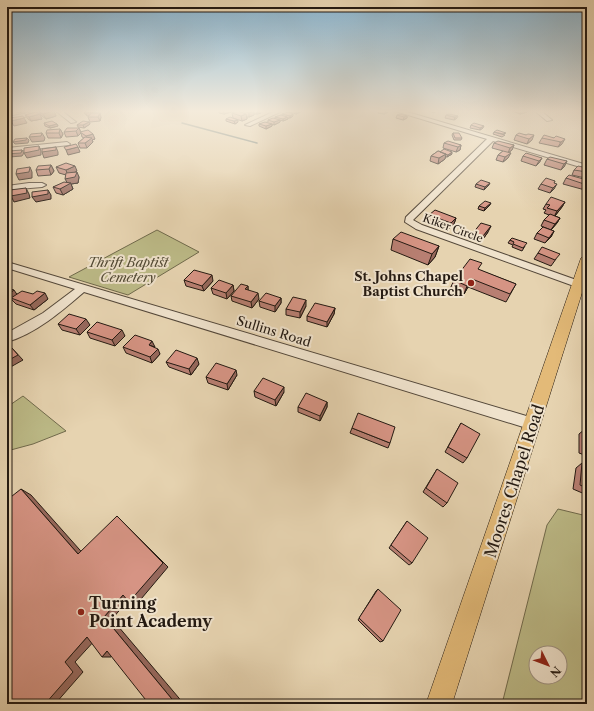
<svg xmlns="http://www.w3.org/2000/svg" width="594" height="711" font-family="'Libre Caslon Text',serif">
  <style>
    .green { fill: #bcba87; stroke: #706a4c; fill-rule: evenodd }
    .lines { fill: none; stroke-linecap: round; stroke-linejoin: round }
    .stream { stroke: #697871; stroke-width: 1.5 }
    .minor-casing { stroke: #54483a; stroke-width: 2 }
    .major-casing { stroke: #241a12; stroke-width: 1 }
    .minor { fill: #efe2cc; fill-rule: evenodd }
    .major { fill: #e3ba78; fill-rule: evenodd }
    .wall { fill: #b87f72; stroke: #241a12 }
    .shaded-wall { fill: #96685c; stroke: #241a12 }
    .building { fill: #d69484; stroke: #241a12 }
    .poi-dot { fill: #8f2418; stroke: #efe2cc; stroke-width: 1.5 }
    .labels { text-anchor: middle; stroke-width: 4; stroke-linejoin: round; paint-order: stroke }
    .far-street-label { font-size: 11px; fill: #241a12; stroke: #efe2cc }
    .park-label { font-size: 13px; font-style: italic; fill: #524a35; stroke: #efe2cc }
    .poi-label { font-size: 13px; font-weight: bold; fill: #241a12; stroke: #efe2cc; text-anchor: end }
    .street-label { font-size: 13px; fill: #241a12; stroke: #efe2cc }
    .near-street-label { font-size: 16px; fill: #241a12; stroke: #efe2cc }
    .near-poi-label { font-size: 16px; font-weight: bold; fill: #241a12; stroke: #efe2cc; text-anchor: start }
  </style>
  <rect width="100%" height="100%" fill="#e6d3b0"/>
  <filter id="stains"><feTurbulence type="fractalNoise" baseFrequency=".005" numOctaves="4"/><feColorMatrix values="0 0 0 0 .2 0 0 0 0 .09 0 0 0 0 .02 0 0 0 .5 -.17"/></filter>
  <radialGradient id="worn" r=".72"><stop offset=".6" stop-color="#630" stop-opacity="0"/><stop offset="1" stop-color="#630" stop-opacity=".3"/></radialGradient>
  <path class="green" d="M157 230 199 252 128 295 69 277Z
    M23 396 66 431 33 444 7 451V407Z
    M558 509 587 516V704H502L547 525ZM536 653H560V677H536Z"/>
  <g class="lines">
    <path class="stream" d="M182 123 257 143"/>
    <defs>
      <path id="minor" d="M39 111H50L7 121V117Z
        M56 111H62L76 122 71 123Z
        M275 111H282L250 126 245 125Z
        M395 111H404L587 165V169L493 141 413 220 422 225 582 282 583 284 582 286H574L416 229 405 222 406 217 487 139Z
        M535 111H541L552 120 547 121Z
        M67 142 70 144 69 145 7 152V148Z
        M29 183H42L46 185 42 187 7 190V186Z
        M7 262 533 418 538 420 540 424 538 428 533 430 84 292C62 311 35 334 7 342V333L43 313 75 289 7 268Z"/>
      <path id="major" d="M587 254V277L452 704H426L581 258 583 256Z"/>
    </defs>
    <use href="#minor" class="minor-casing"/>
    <use href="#major" class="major-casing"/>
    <use href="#minor" class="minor"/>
    <use href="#major" class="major"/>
  </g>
  <path class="wall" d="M54 111 56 116 46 119 42 116 39 112Z
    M219 111H235L224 114 219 113Z
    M241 111H261V113L257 114H254V115L249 117H247V119L242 121 233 118 232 113 241 112Z
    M290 111H302L296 114 290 112Z
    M378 111H388V112L384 114 378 113Z
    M429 111H437L434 113Z
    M512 111H528L527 112 520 114Z
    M84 112 94 113 101 117 100 121 90 122 88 117 89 115 87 116 85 114Z
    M282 114 293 116 290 118H288V119L283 121 280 120V122L274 125 272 124V126L266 129 259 126V124L268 122V120L275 119V117L282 115Z
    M25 115 42 119 31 121 28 119Z
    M397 115 407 116V118L403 120 396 118Z
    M446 115 457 118 454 120 445 118Z
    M226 119 238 122 235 124 226 121Z
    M89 122 90 124 84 128 78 127 77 125Z
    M44 123 57 124 58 126 50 128 45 126Z
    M471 125 483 128 480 130 470 128Z
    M79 128 81 132 95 139 92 140 93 142 87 148H80L78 143 84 138 82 137 81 133 78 136 66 137 64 132Z
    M60 129 63 134 61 138H48L46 133Z
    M494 132 505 135 502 137 493 134Z
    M453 133 462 138 461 140H454L452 135Z
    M516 135H526L532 140 527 144 514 140Z
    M542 138H554L562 144 558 147 539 143Z
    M444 143 461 145 460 150 456 152 443 148Z
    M494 143 514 145 512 150 508 153V158L503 162 496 160 498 155 503 151 492 148Z
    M438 151 452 154 447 157H445V159L438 164 430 161 431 156Z
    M523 156 542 158 539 163 536 166 521 161Z
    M547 159 567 161 564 167 561 170 544 165Z
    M51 165 54 171 51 175 38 176 36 170Z
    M56 167 77 171 76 172 79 177 78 183 71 184 73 189 63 195 56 193 53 187 67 182 66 175 59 173Z
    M587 168V175L585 178 572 175 574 170Z
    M566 178 587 180V188L585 190 563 184Z
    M555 181 554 183V189L550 193 538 189 541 184Z
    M476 184 489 185 484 190 475 187Z
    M565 202 562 207 555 216 560 218 557 223 551 230 541 226 544 220 549 215 544 213 546 210 543 209 546 204Z
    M490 205 484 211 478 209 479 206Z
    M429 215 456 218 454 224 449 229 427 221Z
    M554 231 551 237 545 243 534 239 537 233Z
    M488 232 481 242 471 238 473 233Z
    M393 239 439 246 435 257 428 265 391 250Z
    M510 240 525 246 522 251 512 247 513 245 508 243Z
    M538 253 556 259 551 266 534 259Z
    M479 270 516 284 506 302 468 287 464 294 450 289 454 280Z
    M184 280 213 281 204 291 186 286Z
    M233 285 234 291 227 299 213 294 211 288Z
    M248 286V290L259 299 252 308 232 301 231 296Z
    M7 288 17 294 48 299 34 310 16 304 12 300 7 304Z
    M281 298V303L275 312 260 307 259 301Z
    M306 306 300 318 286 315V309Z
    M335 308 334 314 327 327 307 321V316Z
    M58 324 90 325 80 335 62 330Z
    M87 332 125 336 115 346 90 338Z
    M123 347H154L160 354 152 363 126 353Z
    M166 362 199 364 191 375 169 367Z
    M237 375 228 390 208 383 206 377Z
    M254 391 284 392 276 406 255 397Z
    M327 402V407L320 421 298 412V407Z
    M587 417V427L585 426Z
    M461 423 467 458 463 463 445 452Z
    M352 428 390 443 388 448 350 433Z
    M585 429 587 430V456L579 453V434Z
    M582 463 587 465V495L573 489 576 468Z
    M437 469 447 503 443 507 423 492Z
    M407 521 412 563 409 565 389 548Z
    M378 589 383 641 380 642 358 620 376 591Z"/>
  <path class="shaded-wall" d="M7 111H10L12 114 7 115Z
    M17 111H29L18 113Z
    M54 111 56 116 46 119 43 114Z
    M223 111H235L224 114Z
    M254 111V115L249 117V113Z
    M261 111V113L257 114V112Z
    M296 111H302L296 114Z
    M387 111H388V112L384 114 385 112Z
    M521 111H528L527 112 520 114Z
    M93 112 94 114 87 116 86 113Z
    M100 113 101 117 100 121 98 117Z
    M40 114 42 119 31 121 29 117Z
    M246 114 247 119 242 121 241 116Z
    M293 114V116L290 118V116Z
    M407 116V118L403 120 404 117Z
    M458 116 457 118 454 120 455 117Z
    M287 117 288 119 283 121V119Z
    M24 118 27 123 14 126 11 121Z
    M7 119 9 123V126L7 127Z
    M238 120V122L235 124 234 121Z
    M280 120V122L274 125V122Z
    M89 122 90 124 84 128 83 125Z
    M57 124 58 126 50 128 49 126Z
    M272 124V126L266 129V126Z
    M484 126 483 128 480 130V128Z
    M79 128 81 133 78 136 76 131Z
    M60 129 63 134 61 138 59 133Z
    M42 133 45 138 44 141 32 142 29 137Z
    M93 134 95 139 92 140 93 142 87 148 85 143 88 141 86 136Z
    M534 135 532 140 527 144 529 139Z
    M8 136 10 141V145H7Z
    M27 138 29 140 28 143 15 144 13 142Z
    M565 139 562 144 558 147 561 142Z
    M461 145 460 150 456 152 458 147Z
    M514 145 512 150 508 153 510 148Z
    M39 146 41 151V155L27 158 24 153Z
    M56 147 58 152V155L44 158 42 152Z
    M78 147 80 152 68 155 66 150Z
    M22 150 24 153 22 156 9 157 7 154Z
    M452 152V154L447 157 448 155Z
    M511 153 508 158 503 162 505 157Z
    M446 154 445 159 438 164 439 158Z
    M542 158 539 163 536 166 539 161Z
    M567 161 564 167 561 170 564 164Z
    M51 165 54 171 51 175 49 169Z
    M75 166 77 171 68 176 66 170Z
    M30 167 32 172V178L19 180 16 174Z
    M77 172 79 177 78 183 71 184 73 189 63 195 60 189 68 184 65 179Z
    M490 183 489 185 484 190 485 187Z
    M557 184 554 189 550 193 553 188Z
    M26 188 29 194 30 198 14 202 11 196Z
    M48 190 51 195V199L36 202 32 197Z
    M565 202 562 207 554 217 557 211Z
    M491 203 490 205 484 211 485 208Z
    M456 218 454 224 449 229 451 223Z
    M560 218 557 223 551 230 555 224Z
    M491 226 488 232 481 242 483 236Z
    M554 231 551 237 545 243 549 238Z
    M439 246 435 257 428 265 432 254Z
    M212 275 213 281 204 291 202 286Z
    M472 279 468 287 464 294 467 286Z
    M233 285 234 291 227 299 226 293Z
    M248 286V292L245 289Z
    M14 290 18 296 11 298 12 300 7 304V295Z
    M45 293 48 299 34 310 30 305Z
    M258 293 259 299 252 308 251 302Z
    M281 298V303L275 312V306Z
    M306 300V306L300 318V312Z
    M335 308 334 314 327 327V322Z
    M86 319 90 325 80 335 76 329Z
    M122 330 125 336 115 346 112 340Z
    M152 341 155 347 149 345Z
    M11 347 23 360 7 369V361Z
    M158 349 160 354 152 363 150 357Z
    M197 358 199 364 191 375 189 369Z
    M236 370 237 375 228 390 227 384Z
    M284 387V392L276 406 275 400Z
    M327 402V407L320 421V416Z
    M21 489 31 495 87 558 78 554Z
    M117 516 168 567 136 605 129 602Z
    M123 595 130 598 112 619 184 704H176L104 617Z
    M87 637 96 639 75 662 83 672 55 704H45L65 662Z
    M107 651 115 652 111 657H102Z"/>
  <path class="building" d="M43 111H54L43 114 39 112Z
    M87 111H92L93 112 86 113 84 112Z
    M238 111 246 114 241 116 232 113Z
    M243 111H254L249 113Z
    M36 112 40 114 29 117 25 115Z
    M288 112 293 114 290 116 282 114Z
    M91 113H100L98 117H88Z
    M400 114 407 116 404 117 397 115Z
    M449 114 458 116 455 117 446 115Z
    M281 115 287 117 283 119 275 117Z
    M23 116 24 118 11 121 10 118Z
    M230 117 238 120 234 121 226 119Z
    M273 118 280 120 274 122 268 120Z
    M52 121 57 124 49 126 44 123Z
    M83 121 89 122 83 125H77Z
    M265 122 272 124 266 126 259 124Z
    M474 123 484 126 480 128 471 125Z
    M67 128H79L76 131 64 132Z
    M60 129 59 133H46L47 130Z
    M88 130 93 134 86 136 80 132Z
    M497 130 506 133 503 134 494 132Z
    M42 133 41 136 29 137 31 134Z
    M453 133H459L462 138H455Z
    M519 133 526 135 528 134 534 135 529 139 516 135Z
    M544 135 554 138 556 136 565 139 561 142 542 138Z
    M85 137 92 138 85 143H78Z
    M27 138 26 140 13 142 15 139Z
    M448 141 461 145 458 147 444 143Z
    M498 141 514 145 510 148 494 143Z
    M76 144 78 147 66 150 64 147Z
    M39 146V150L24 153V148Z
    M56 147V150L42 152V149Z
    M444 149 452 152 448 155 440 152Z
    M22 150 21 153 7 154 9 151Z
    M438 151 446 154 439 158 431 156Z
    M503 151 511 153 505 157 498 155Z
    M526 153 542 158 539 161 523 156Z
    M550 157 567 161 564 164 547 159Z
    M66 163 75 166 66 170 56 167Z
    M51 165 49 169 36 170 38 166Z
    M578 166 587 168V172L574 170Z
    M30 167 29 172 16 174 17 169Z
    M77 172 75 177 65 179 66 173Z
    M569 175 587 180V185L566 178Z
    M546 178 555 181 554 183 557 184 553 188 541 184Z
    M481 180 490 183 485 187 476 184Z
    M64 182 71 183 60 189 53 187Z
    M26 188 27 193 11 196 10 190Z
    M48 190V194L32 197V192Z
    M551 197 565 202 557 211 547 208 550 205 546 204Z
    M485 201 491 203 485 208 479 206Z
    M435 210 456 218 451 223 429 215Z
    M550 214 560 218 555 224 544 220Z
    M481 223 491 226 483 236 473 233Z
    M543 227 554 231 549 238 537 233Z
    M401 232 439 246 432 254 393 239Z
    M512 238 527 243 523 248 513 244 514 242 510 240Z
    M542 247 560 254 555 260 538 253Z
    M470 259 482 263 478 269 516 284 510 294 472 279 467 286 454 280Z
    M194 270 212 275 202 286 184 280Z
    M219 280 233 285 226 293 211 288Z
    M241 284 248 286 245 289 258 293 251 302 231 296Z
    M7 288 14 290 7 295Z
    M22 291 33 294 37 291 45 293 30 305 11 298Z
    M266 293 281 298 275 306 259 301Z
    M293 297 306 300 300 312 286 309Z
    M315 303 335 308 327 322 307 316Z
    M69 314 86 319 76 329 58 324Z
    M97 322 122 330 112 340 87 332Z
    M135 335 152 341 149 345 158 349 150 357 123 347Z
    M11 347 18 355 7 361V349Z
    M176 350 197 358 189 369 166 362Z
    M216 363 236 370 227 384 206 377Z
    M263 378 284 387 275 400 254 391Z
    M306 393 327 402 320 416 298 407Z
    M358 413 395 427 390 443 352 428Z
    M461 423 480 434 467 458 448 447Z
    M585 429 587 430V449H585Z
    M582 463 587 465V488L580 485Z
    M437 469 458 483 447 503 426 488Z
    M21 489 78 554 117 516 163 563 129 602 123 595 104 617 176 704H149L107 651 102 657 87 637 65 662 73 672 45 704H12L7 696V500Z
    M407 521 428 538 412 563 391 545Z
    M378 589 401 610 383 641 359 618Z"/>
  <linearGradient id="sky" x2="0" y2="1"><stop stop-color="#87b5d2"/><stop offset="0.53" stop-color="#f4ebdb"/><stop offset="1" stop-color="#f4ebdb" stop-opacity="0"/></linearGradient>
  <rect width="594" height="210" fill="url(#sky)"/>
  <g class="poi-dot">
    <circle cx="471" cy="283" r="4"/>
    <circle cx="81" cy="612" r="4"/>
  </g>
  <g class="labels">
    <g class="far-street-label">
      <text transform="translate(453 228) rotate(20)" y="4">Kiker Circle</text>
    </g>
    <g class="park-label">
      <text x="128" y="267">Thrift Baptist<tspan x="128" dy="15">Cemetery</tspan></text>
    </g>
    <g class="poi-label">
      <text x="463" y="281">St. Johns Chapel<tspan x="463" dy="15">Baptist Church</tspan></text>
    </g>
    <g class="street-label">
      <text transform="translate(274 331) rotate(17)" y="5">Sullins Road</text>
    </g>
    <g class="near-street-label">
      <text transform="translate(514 481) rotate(-72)" y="6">Moores Chapel Road</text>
    </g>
    <g class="near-poi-label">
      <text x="89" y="609">Turning<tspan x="89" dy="18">Point Academy</tspan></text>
    </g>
  </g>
  <rect width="594" height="711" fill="none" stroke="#e6d3b0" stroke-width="24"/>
  <rect x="8" y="8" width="578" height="695" fill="none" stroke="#241a12" stroke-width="2"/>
  <rect x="12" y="12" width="570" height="687" fill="none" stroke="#241a12"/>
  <g transform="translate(548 665) rotate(132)"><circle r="19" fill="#efe2cc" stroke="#9e9282"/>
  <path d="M0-3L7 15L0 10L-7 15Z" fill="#8f2418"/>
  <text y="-6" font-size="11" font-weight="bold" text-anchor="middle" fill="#241a12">N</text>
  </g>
  <rect width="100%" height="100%" filter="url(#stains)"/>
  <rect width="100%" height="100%" fill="url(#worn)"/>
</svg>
